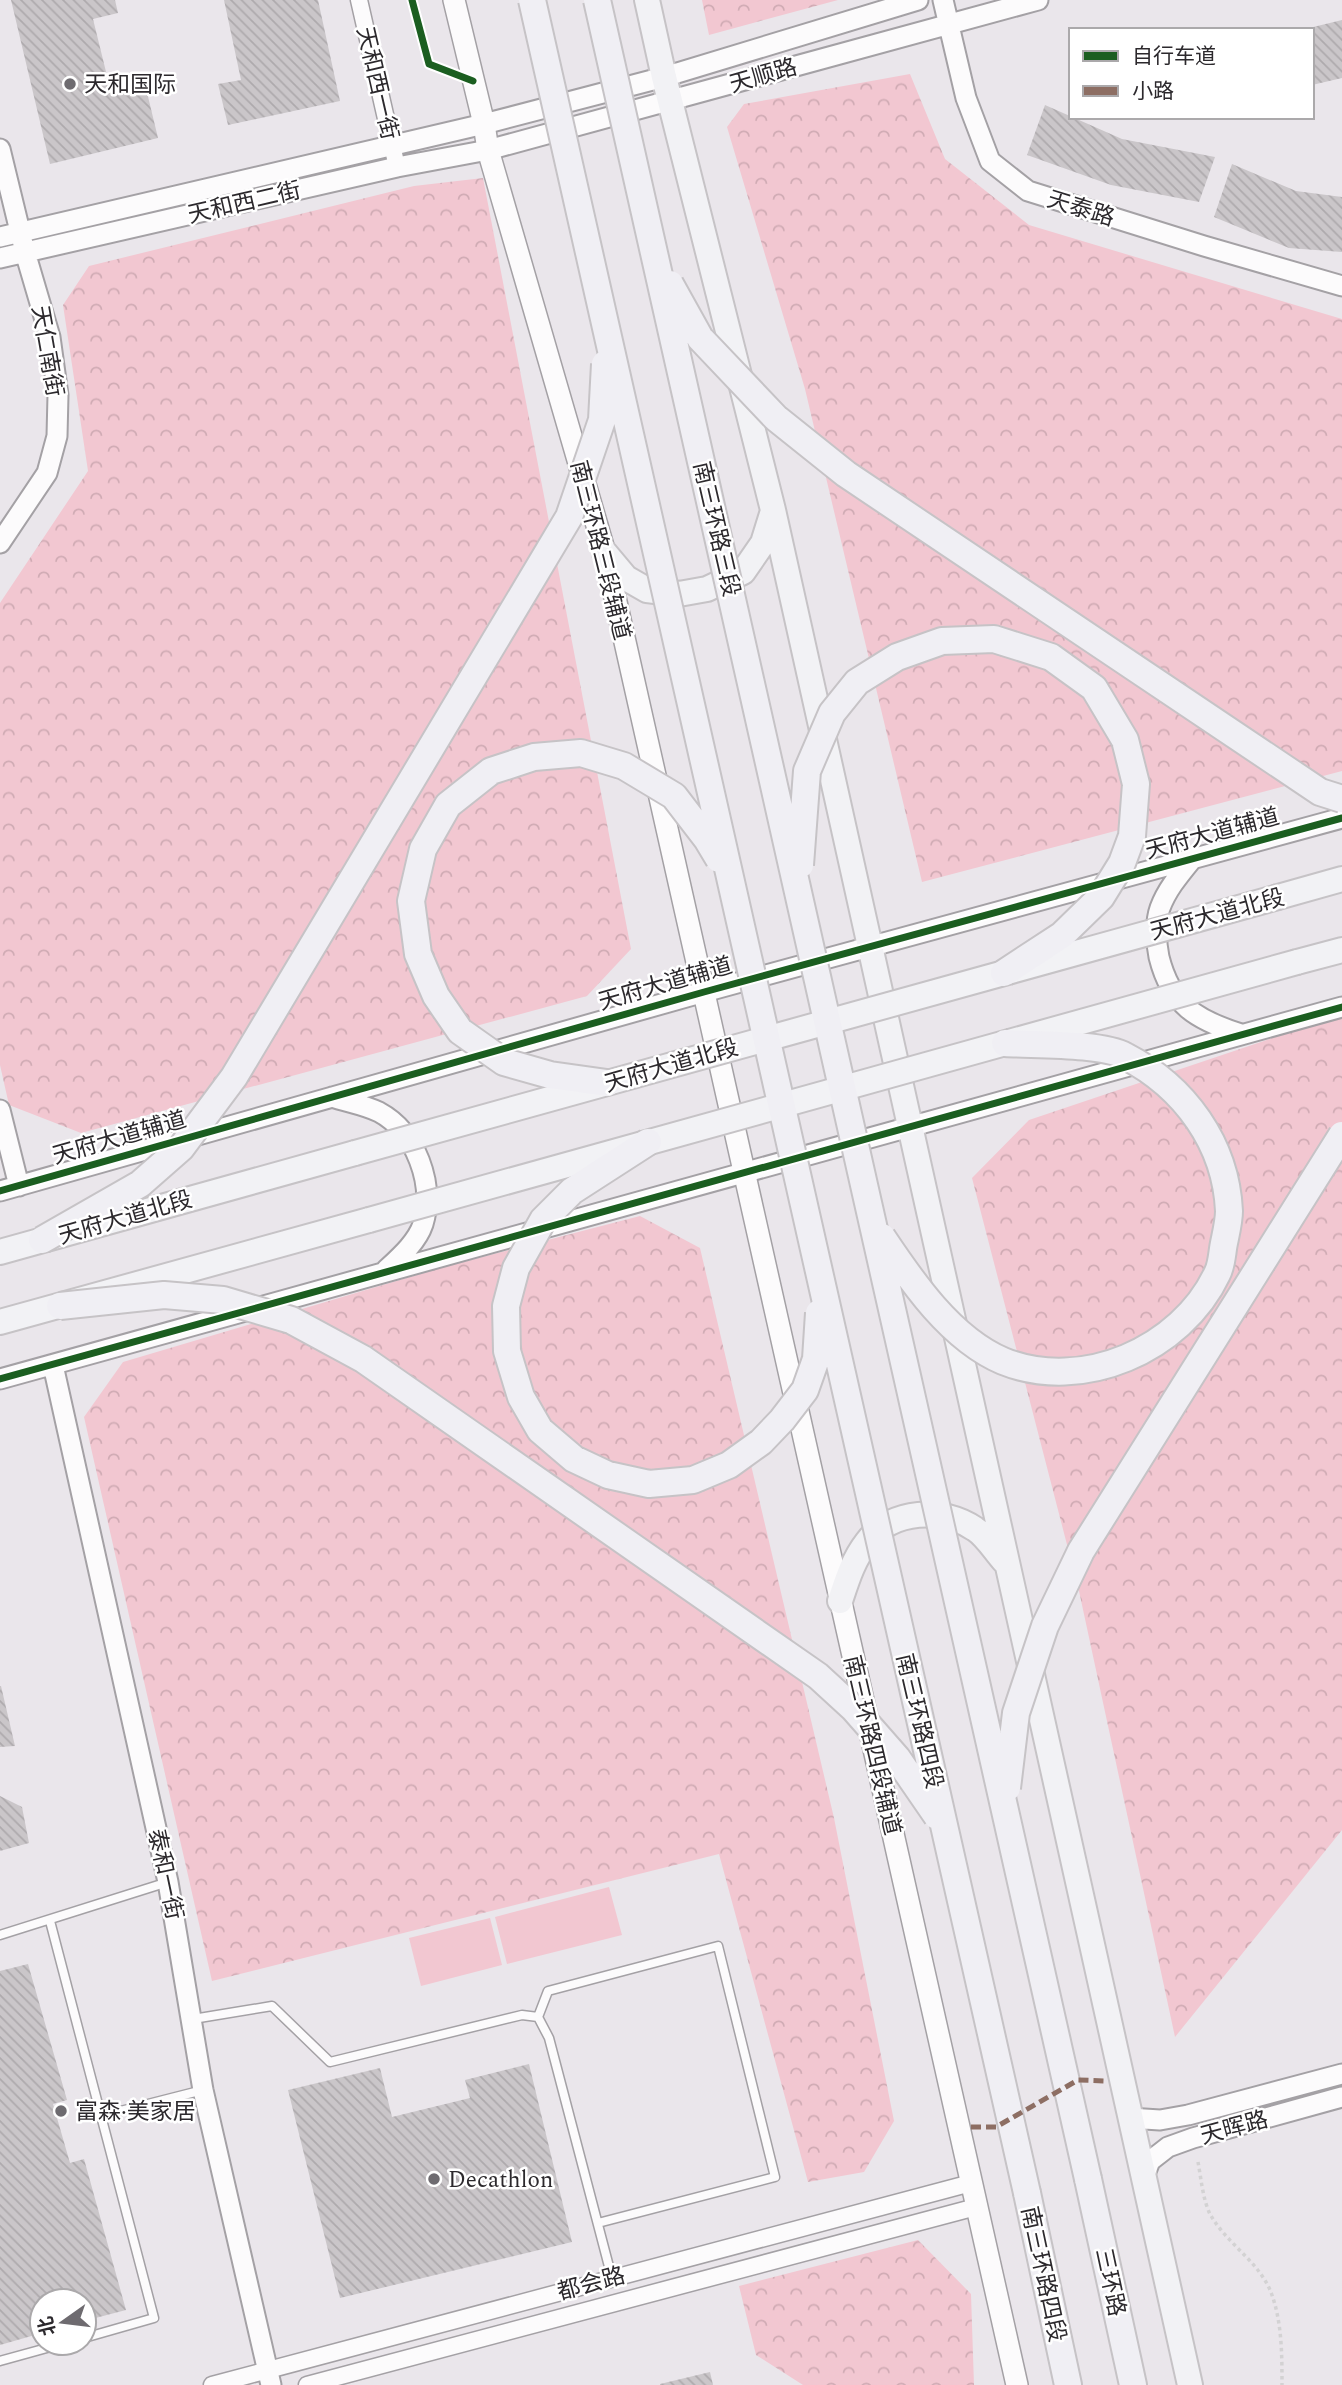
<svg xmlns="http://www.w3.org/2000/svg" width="1342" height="2385" font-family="Spectral,'Noto Sans SC',serif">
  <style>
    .grass { fill: #f2c7d1 }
    .park { fill: url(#park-crowns) }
    .building { fill: url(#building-back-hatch) }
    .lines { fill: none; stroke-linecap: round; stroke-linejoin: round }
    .service-casing { stroke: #a4a1a5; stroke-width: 11 }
    .minor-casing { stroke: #a4a1a5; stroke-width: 19 }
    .tertiary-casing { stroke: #a4a1a5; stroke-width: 23 }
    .secondary-casing { stroke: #a4a1a5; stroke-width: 24 }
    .primary-casing { stroke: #c6c3c6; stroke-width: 28 }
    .trunk-casing { stroke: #c6c3c6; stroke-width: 30 }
    .path { stroke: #d3d2d3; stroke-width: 3.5; stroke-dasharray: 3.5 3.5; stroke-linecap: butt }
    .service { stroke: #fcfbfc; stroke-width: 8 }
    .minor { stroke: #fcfbfc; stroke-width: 16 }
    .tertiary { stroke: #fcfbfc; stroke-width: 19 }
    .secondary { stroke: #fcfbfc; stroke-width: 21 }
    .primary { stroke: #f2f2f5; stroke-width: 24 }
    .trunk { stroke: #f0eff4; stroke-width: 26 }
    .primary-bridge-casing { stroke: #c6c3c6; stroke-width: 28; stroke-linecap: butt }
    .trunk-bridge-casing { stroke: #c6c3c6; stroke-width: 30; stroke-linecap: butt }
    .primary-bridge { stroke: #f2f2f5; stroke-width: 24 }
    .trunk-bridge { stroke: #f0eff4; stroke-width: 26 }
    .quiet { stroke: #8d6e63; stroke-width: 5; stroke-dasharray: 10 5; stroke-linecap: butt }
    .cycleway-casing { stroke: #fff; stroke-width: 11 }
    .cycleway { stroke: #1b5e20; stroke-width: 7 }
    .poi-dot { fill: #6e6b70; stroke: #fff; stroke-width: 2.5 }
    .labels { text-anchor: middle; stroke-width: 5; stroke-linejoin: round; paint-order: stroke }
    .street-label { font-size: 23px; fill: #2c292d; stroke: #fff }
    .poi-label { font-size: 23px; fill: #2c292d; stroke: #fff; text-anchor: start }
  </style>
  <defs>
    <pattern id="park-crowns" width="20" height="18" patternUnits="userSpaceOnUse" patternTransform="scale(1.75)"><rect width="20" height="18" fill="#f2c7d1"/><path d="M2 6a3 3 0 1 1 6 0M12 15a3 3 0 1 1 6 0" fill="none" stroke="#d0abb4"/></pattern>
    <pattern id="building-back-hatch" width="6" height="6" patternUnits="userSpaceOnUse" patternTransform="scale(1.75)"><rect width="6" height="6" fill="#cac6c9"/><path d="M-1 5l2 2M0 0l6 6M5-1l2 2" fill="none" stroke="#aeaaad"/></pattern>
  </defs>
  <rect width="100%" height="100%" fill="#eae6eb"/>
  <path class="grass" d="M609 1887 622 1935 507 1964 495 1917Z
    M490 1918 502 1965 421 1986 409 1938Z"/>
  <path class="park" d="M702 0H838L709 35Z
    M910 74 945 159 1029 225 1342 319V771L922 882 805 389 727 127 744 104Z
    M483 178 631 949 587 996 81 1133 9 1105 0 1065V603L88 471 63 305 89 266 414 186Z
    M1342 1017V1830L1175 2037 1079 1591 972 1178 1029 1120 1326 1020Z
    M640 1216 700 1248 834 1818 894 2121 864 2172 808 2182 719 1854 212 1981 84 1417 123 1362 440 1268Z
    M918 2240 971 2294 974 2385H803L756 2355 739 2286Z"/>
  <path class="building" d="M11 0H115L118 13 93 19 110 88 144 80 158 138 50 164Z
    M224 0H318L340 101 228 125 218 84 241 80Z
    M1342 20V78L1312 85V30L1305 29Z
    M1045 105 1122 139 1215 157 1199 202 1111 185 1027 155Z
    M1232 164 1296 191 1342 197V252L1289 248 1214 217Z
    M0 1686H1L15 1746 0 1747Z
    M0 1796 22 1807 29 1843 0 1851Z
    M28 1964 67 2100 53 2104 70 2163 84 2159 126 2310 84 2321V2301H42V2333L0 2345V1971Z
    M529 2064 572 2242 340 2298 288 2090 380 2068 392 2117 470 2098 465 2080Z
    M710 2372 713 2385H660V2384Z"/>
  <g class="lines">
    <defs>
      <path id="service" d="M50 1921 154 2318 84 2338
        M0 1935 168 1882
        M538 2017 548 1991 718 1946 775 2177 598 2223
        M193 2019 272 2006 330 2062 522 2015 538 2017 549 2038 612 2278
        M101 2116 203 2090
        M0 2361 65 2343"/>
      <path id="minor" d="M359 0 397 167
        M212 2385 971 2183
        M307 2385 976 2207"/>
      <path id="tertiary" d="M943 0 966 98 990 161 1028 191 1204 246 1342 286
        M0 149 25 252 50 337 58 395 57 436 47 473 0 543
        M0 237 484 124 664 77 918 0
        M0 258 397 167 488 150 1038 0
        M1193 858C1180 874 1167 889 1160 908 1155 922 1156 942 1159 957 1171 1005 1196 1020 1241 1034
        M332 1097C347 1102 365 1105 379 1112 416 1132 435 1184 423 1224 417 1242 400 1257 386 1270
        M0 1110 19 1186
        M0 1191 704 992 1342 818
        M53 1365 168 1882 203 2090 271 2385
        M0 1379 1342 1007
        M1129 2118 1160 2120 1188 2115 1342 2074
        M1143 2179 1150 2161 1168 2147 1193 2138 1342 2097"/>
      <path id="secondary" d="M454 0 484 124 488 150 605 553 1017 2385"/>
      <path id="primary" d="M647 0 664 77 773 510 1190 2385
        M605 553 626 578 647 590 679 594 707 589 743 572 763 543 772 514
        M1278 897 1342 879
        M1297 962 1342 950
        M0 1252 355 1153
        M0 1322 369 1220
        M840 1601C847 1580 853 1560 867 1542 892 1509 943 1507 975 1529 986 1536 995 1551 1004 1561"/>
      <path id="trunk" d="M1088 2179 1133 2385
        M1027 2193 1068 2385"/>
    </defs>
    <use href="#service" class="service-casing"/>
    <use href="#minor" class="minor-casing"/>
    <use href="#tertiary" class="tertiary-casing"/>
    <use href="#secondary" class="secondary-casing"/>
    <use href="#primary" class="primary-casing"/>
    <use href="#trunk" class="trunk-casing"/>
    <path class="path" d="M1198 2162C1201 2178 1203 2200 1210 2214 1226 2243 1257 2260 1270 2290 1282 2319 1282 2354 1282 2385"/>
    <use href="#service" class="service"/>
    <use href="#minor" class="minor"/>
    <use href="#tertiary" class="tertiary"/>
    <use href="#secondary" class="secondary"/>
    <use href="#primary" class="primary"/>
    <use href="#trunk" class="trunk"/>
    <defs>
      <path id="primary-bridge" d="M355 1153 1278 897
        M369 1220 1297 962"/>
      <path id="trunk-bridge" d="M532 0 1027 2193
        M597 0 1088 2179
        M670 284 700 338 776 418 846 474 1320 792 1342 799
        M800 865 807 771 832 713 857 682 897 657 942 641 994 639 1051 657 1094 688 1125 740 1136 784 1132 836 1122 863 1101 897 1062 935 1004 973
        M607 1083 550 1075 504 1062 460 1031 436 996 418 954 411 901 423 849 448 805 491 771 534 757 581 753 624 766 674 796 707 839 719 859
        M648 1142 572 1191 543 1220 516 1268 506 1306 507 1351 521 1397 540 1430 574 1459 608 1475 649 1484 693 1480 729 1465 761 1442 782 1420 805 1390 816 1359 819 1313
        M882 1237C912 1282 951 1339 1003 1361 1082 1393 1181 1350 1217 1274 1222 1265 1222 1252 1224 1243 1226 1233 1229 1221 1229 1211 1226 1144 1185 1087 1125 1056 1102 1043 1033 1045 1005 1043
        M42 1240 140 1184 181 1148 234 1077 569 517 602 420 605 364
        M60 1306 164 1295 223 1300 291 1320 363 1359 818 1676 854 1709 897 1758 937 1816
        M1007 1788 1016 1713 1045 1626 1081 1551 1342 1135"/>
    </defs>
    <use href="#primary-bridge" class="primary-bridge-casing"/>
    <use href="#trunk-bridge" class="trunk-bridge-casing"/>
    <use href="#primary-bridge" class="primary-bridge"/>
    <use href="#trunk-bridge" class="trunk-bridge"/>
    <path class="quiet" d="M971 2127H996L1078 2080 1107 2081"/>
    <defs>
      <path id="cycleway" d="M412 0 429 64 473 81
        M0 1191 704 992 1342 818
        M0 1379 1342 1007"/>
    </defs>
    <use href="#cycleway" class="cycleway-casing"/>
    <use href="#cycleway" class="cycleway"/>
  </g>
  <g class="poi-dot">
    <circle cx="70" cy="84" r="7"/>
    <circle cx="61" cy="2111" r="7"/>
    <circle cx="434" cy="2179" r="7"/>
  </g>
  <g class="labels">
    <g class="street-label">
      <text transform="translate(763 75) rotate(-16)" y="8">天顺路</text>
      <text transform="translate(378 83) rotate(77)" y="8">天和西一街</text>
      <text transform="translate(244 202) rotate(-13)" y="8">天和西二街</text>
      <text transform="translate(1081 208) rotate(17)" y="8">天泰路</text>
      <text transform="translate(48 351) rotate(80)" y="8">天仁南街</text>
      <text transform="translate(717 529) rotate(77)" y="8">南三环路三段</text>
      <text transform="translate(601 550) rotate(76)" y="8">南三环路三段辅道</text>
      <text transform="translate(1212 833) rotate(-15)" y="8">天府大道辅道</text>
      <text transform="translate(1217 914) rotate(-15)" y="8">天府大道北段</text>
      <text transform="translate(665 983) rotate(-16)" y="8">天府大道辅道</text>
      <text transform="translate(671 1065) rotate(-16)" y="8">天府大道北段</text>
      <text transform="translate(119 1137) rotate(-16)" y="8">天府大道辅道</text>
      <text transform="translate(125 1217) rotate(-16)" y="8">天府大道北段</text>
      <text transform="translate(920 1721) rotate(77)" y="8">南三环路四段</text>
      <text transform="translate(873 1745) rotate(77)" y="8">南三环路四段辅道</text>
      <text transform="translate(166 1874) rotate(78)" y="8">泰和一街</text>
      <text transform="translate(1234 2127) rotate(-15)" y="8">天晖路</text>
      <text transform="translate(1044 2274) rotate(78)" y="8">南三环路四段</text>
      <text transform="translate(1111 2282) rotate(78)" y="8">三环路</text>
      <text transform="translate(591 2283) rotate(-15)" y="8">都会路</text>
    </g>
    <g class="poi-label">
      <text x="84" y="92">天和国际</text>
      <text x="75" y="2119">富森·美家居</text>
      <text x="448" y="2187">Decathlon</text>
    </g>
  </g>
  <rect x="1069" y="28" width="245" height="91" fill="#ffffff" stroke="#aba9ab" stroke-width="2"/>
  <rect x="1083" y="51" width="35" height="10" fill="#1b5e20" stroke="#aba9ab" stroke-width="2"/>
  <text x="1132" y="63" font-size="21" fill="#2c292d">自行车道</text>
  <rect x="1083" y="86" width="35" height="10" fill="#8d6e63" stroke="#aba9ab" stroke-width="2"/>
  <text x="1132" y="98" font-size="21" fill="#2c292d">小路</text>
  <g transform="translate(63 2322) rotate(256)"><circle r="33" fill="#ffffff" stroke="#aba9ab" stroke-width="2"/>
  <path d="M0-5L12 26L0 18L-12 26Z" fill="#6e6b70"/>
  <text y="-10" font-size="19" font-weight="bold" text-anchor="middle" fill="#2c292d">北</text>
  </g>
</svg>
